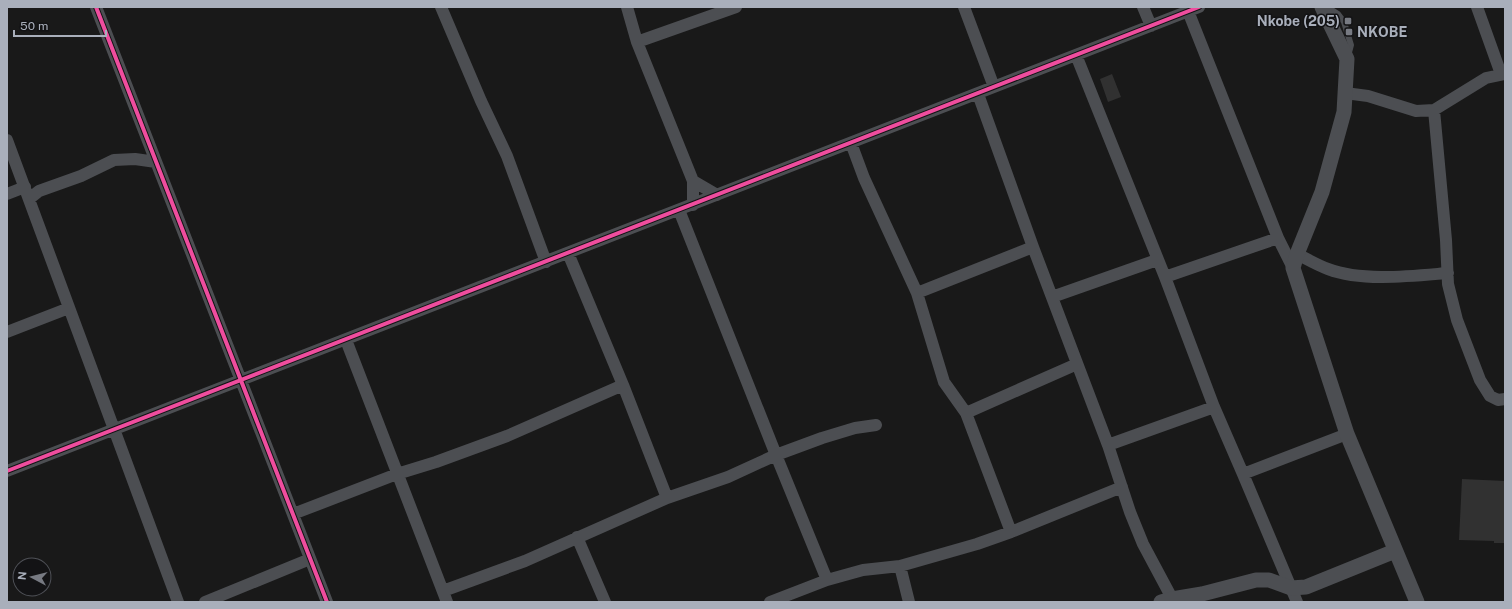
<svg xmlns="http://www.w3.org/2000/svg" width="1512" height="609" font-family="'Public Sans',sans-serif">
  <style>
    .building { fill: #313131 }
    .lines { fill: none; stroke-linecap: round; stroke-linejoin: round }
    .service { stroke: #4c4e52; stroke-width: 6 }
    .minor { stroke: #4c4e52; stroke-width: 12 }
    .tertiary { stroke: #4c4e52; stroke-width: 15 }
    .cycleway-casing { stroke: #131315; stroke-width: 6 }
    .cycleway { stroke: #ef4d9e; stroke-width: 4 }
    .poi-dot { fill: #777a82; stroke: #131315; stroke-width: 1.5 }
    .labels { text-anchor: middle; stroke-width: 3; stroke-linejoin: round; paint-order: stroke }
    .poi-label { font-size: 14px; font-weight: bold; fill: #a9afbb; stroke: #131315; text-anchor: end }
  </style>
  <rect width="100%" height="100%" fill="#191919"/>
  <path class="building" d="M1112 74 1121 97 1108 102 1100 79Z
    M1462 479 1505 481V543H1494V541L1459 540Z"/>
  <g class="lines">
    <path class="service" d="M1327 7 1338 14 1344 22 1351 45 1348 56"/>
    <path class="minor" d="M96 7 327 602
      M441 7 481 101 507 156 546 262
      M627 7 637 42 693 181V205
      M964 7 994 87
      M1143 7 1151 26
      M1477 7 1501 74
      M1188 11 1278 238 1293 268
      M637 42 736 7
      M1076 55 1165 277 1214 407 1243 474 1297 602
      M1345 93 1368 96 1416 111 1434 110 1486 78 1505 74
      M978 94 1033 247 1108 445 1130 512 1143 544 1174 602
      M1434 110 1446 240 1448 284 1457 320 1480 380 1490 396 1498 400 1505 399
      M7 140C65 294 120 448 178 602
      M851 143 864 178 917 293 944 382 966 413 1011 532
      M693 181 717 195
      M7 194 25 187
      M29 199 39 191 81 176 114 160 135 159 156 162
      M679 210 776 455 827 580 770 602
      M568 253 623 385 667 498
      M1297 254C1307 259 1317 265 1328 269 1362 282 1412 276 1448 273
      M1165 277 1278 238
      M917 293 1033 247
      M1052 297 1157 260
      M7 332 69 308
      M346 340 447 602
      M966 413 1077 364
      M1108 445 1214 407
      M7 471 1199 7
      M1243 474 1347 434
      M293 514 397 474 436 462 507 436 623 385
      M577 537 605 602
      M900 566 909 602
      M827 580 863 570 900 566 977 544 1011 532 1122 487
      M443 591 525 561 667 498 728 477 776 455 822 438 855 428 876 425
      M205 602 310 559"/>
    <path class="tertiary" d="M1322 7 1347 59 1344 112 1322 192 1297 254 1293 268 1347 434 1417 602
      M1161 602 1172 599 1202 594 1256 580H1269L1291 588 1306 587 1395 551"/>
    <defs>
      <path id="cycleway" d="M96 7 327 602
        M7 471 1199 7"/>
    </defs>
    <use href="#cycleway" class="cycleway-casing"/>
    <use href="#cycleway" class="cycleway"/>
  </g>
  <g class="poi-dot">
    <rect x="1344" y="17" width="8" height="8" rx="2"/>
    <rect x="1345" y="28" width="8" height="8" rx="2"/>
  </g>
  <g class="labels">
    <g class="poi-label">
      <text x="1340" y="26">Nkobe (205)</text>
      <text x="1357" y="37" text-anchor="start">NKOBE</text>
    </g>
  </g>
  <rect width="1512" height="609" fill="none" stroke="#a9afbb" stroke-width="16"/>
  <g transform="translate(32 577) rotate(277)"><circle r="19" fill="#131315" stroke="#4f5157"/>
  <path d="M0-3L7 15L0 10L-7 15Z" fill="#777a82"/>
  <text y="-6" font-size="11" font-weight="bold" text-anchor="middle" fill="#a9afbb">N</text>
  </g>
  <path d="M14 30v6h92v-6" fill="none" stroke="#a9afbb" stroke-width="2"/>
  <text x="20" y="30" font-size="12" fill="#a9afbb" stroke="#131315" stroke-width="3" paint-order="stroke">50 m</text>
</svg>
